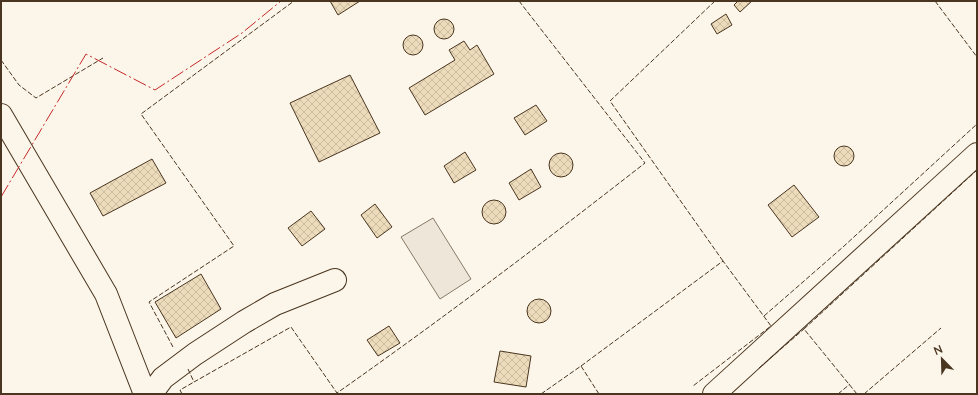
<svg xmlns="http://www.w3.org/2000/svg" width="978" height="395" font-family="Lato,sans-serif">
  <style>
    .park { fill: #ede6d9; stroke: #887966 }
    .building { fill: url(#building-cross-hatch); stroke: #4a3520 }
    .lines { fill: none; stroke-linecap: round; stroke-linejoin: round }
    .minor-casing { stroke: #4a3520; stroke-width: 24 }
    .minor { stroke: #fbf6e9; stroke-width: 22 }
    .fence { stroke: #4a3520; stroke-width: 1; stroke-dasharray: 5 2; stroke-linecap: butt }
    .power { stroke: #c62828; stroke-width: 1; stroke-dasharray: 14 3 2 3; stroke-linecap: butt }
  </style>
  <defs>
    <pattern id="building-cross-hatch" width="8" height="8" patternUnits="userSpaceOnUse"><rect width="8" height="8" fill="#ecdcbc"/><path d="M0 0l8 8M0 8l8-8" fill="none" stroke="#ccbda1"/></pattern>
  </defs>
  <rect width="100%" height="100%" fill="#fbf6e9"/>
  <path class="park" d="M433 218 471 279 440 299 401 237Z"/>
  <path class="building" d="M330 1H360L338 15Z
    M738 1H752L740 12 734 5Z
    M726 14 732 25 717 34 711 24Z
    M434 29a10 10 0 1 1 20 0a10 10 0 1 1-20 0Z
    M403 45a10 10 0 1 1 20 0a10 10 0 1 1-20 0Z
    M464 41 470 50 477 45 494 74 425 115 409 88 455 60 449 50Z
    M350 75 380 133 319 162 290 103Z
    M536 105 547 121 525 135 514 118Z
    M834 156a10 10 0 1 1 20 0a10 10 0 1 1-20 0Z
    M465 152 476 170 454 183 444 166Z
    M549 165a12 12 0 1 1 24 0a12 12 0 1 1-24 0Z
    M152 159 166 183 103 216 90 193Z
    M531 169 541 187 519 200 509 183Z
    M794 185 819 217 792 237 768 205Z
    M482 212a12 12 0 1 1 24 0a12 12 0 1 1-24 0Z
    M375 204 392 227 377 238 361 215Z
    M311 211 325 229 302 246 288 228Z
    M201 274 221 309 176 338 155 302Z
    M527 311a12 12 0 1 1 24 0a12 12 0 1 1-24 0Z
    M389 326 400 343 378 356 367 340Z
    M500 351 531 356 526 387 494 382Z"/>
  <g class="lines">
    <defs>
      <path id="minor" d="M1 115 106 294 145 394
        M151 394 163 378 195 354 244 322 275 304 335 280
        M714 394 977 154"/>
    </defs>
    <use href="#minor" class="minor-casing"/>
    <use href="#minor" class="minor"/>
    <path class="fence" d="M715 1 610 101 723 261
      M935 1 977 57
      M1 60 19 85 36 98 103 58
      M764 316 843 247 977 124
      M173 347 149 302 234 246 141 114 294 1
      M581 366 723 261 771 326 693 386
      M759 368 804 329
      M188 369 194 382 291 327 337 393C442 319 544 242 645 163L519 1
      M182 394 180 390 194 382
      M541 394 581 366 599 394
      M838 394 850 384
      M857 394 804 329 977 170
      M864 394 941 328"/>
    <path class="power" d="M1 197 86 54 155 90 242 33 281 1"/>
  </g>
  <rect width="978" height="395" fill="none" stroke="#4a3520" stroke-width="4"/>
  <g transform="translate(942 359) rotate(337)" stroke="#fbf6e9" stroke-width="3" paint-order="stroke">
  <path d="M0-3L7 15L0 10L-7 15Z" fill="#4a3520"/>
  <text y="-6" font-size="11" font-weight="bold" text-anchor="middle" fill="#4a3520">N</text>
  </g>
</svg>
